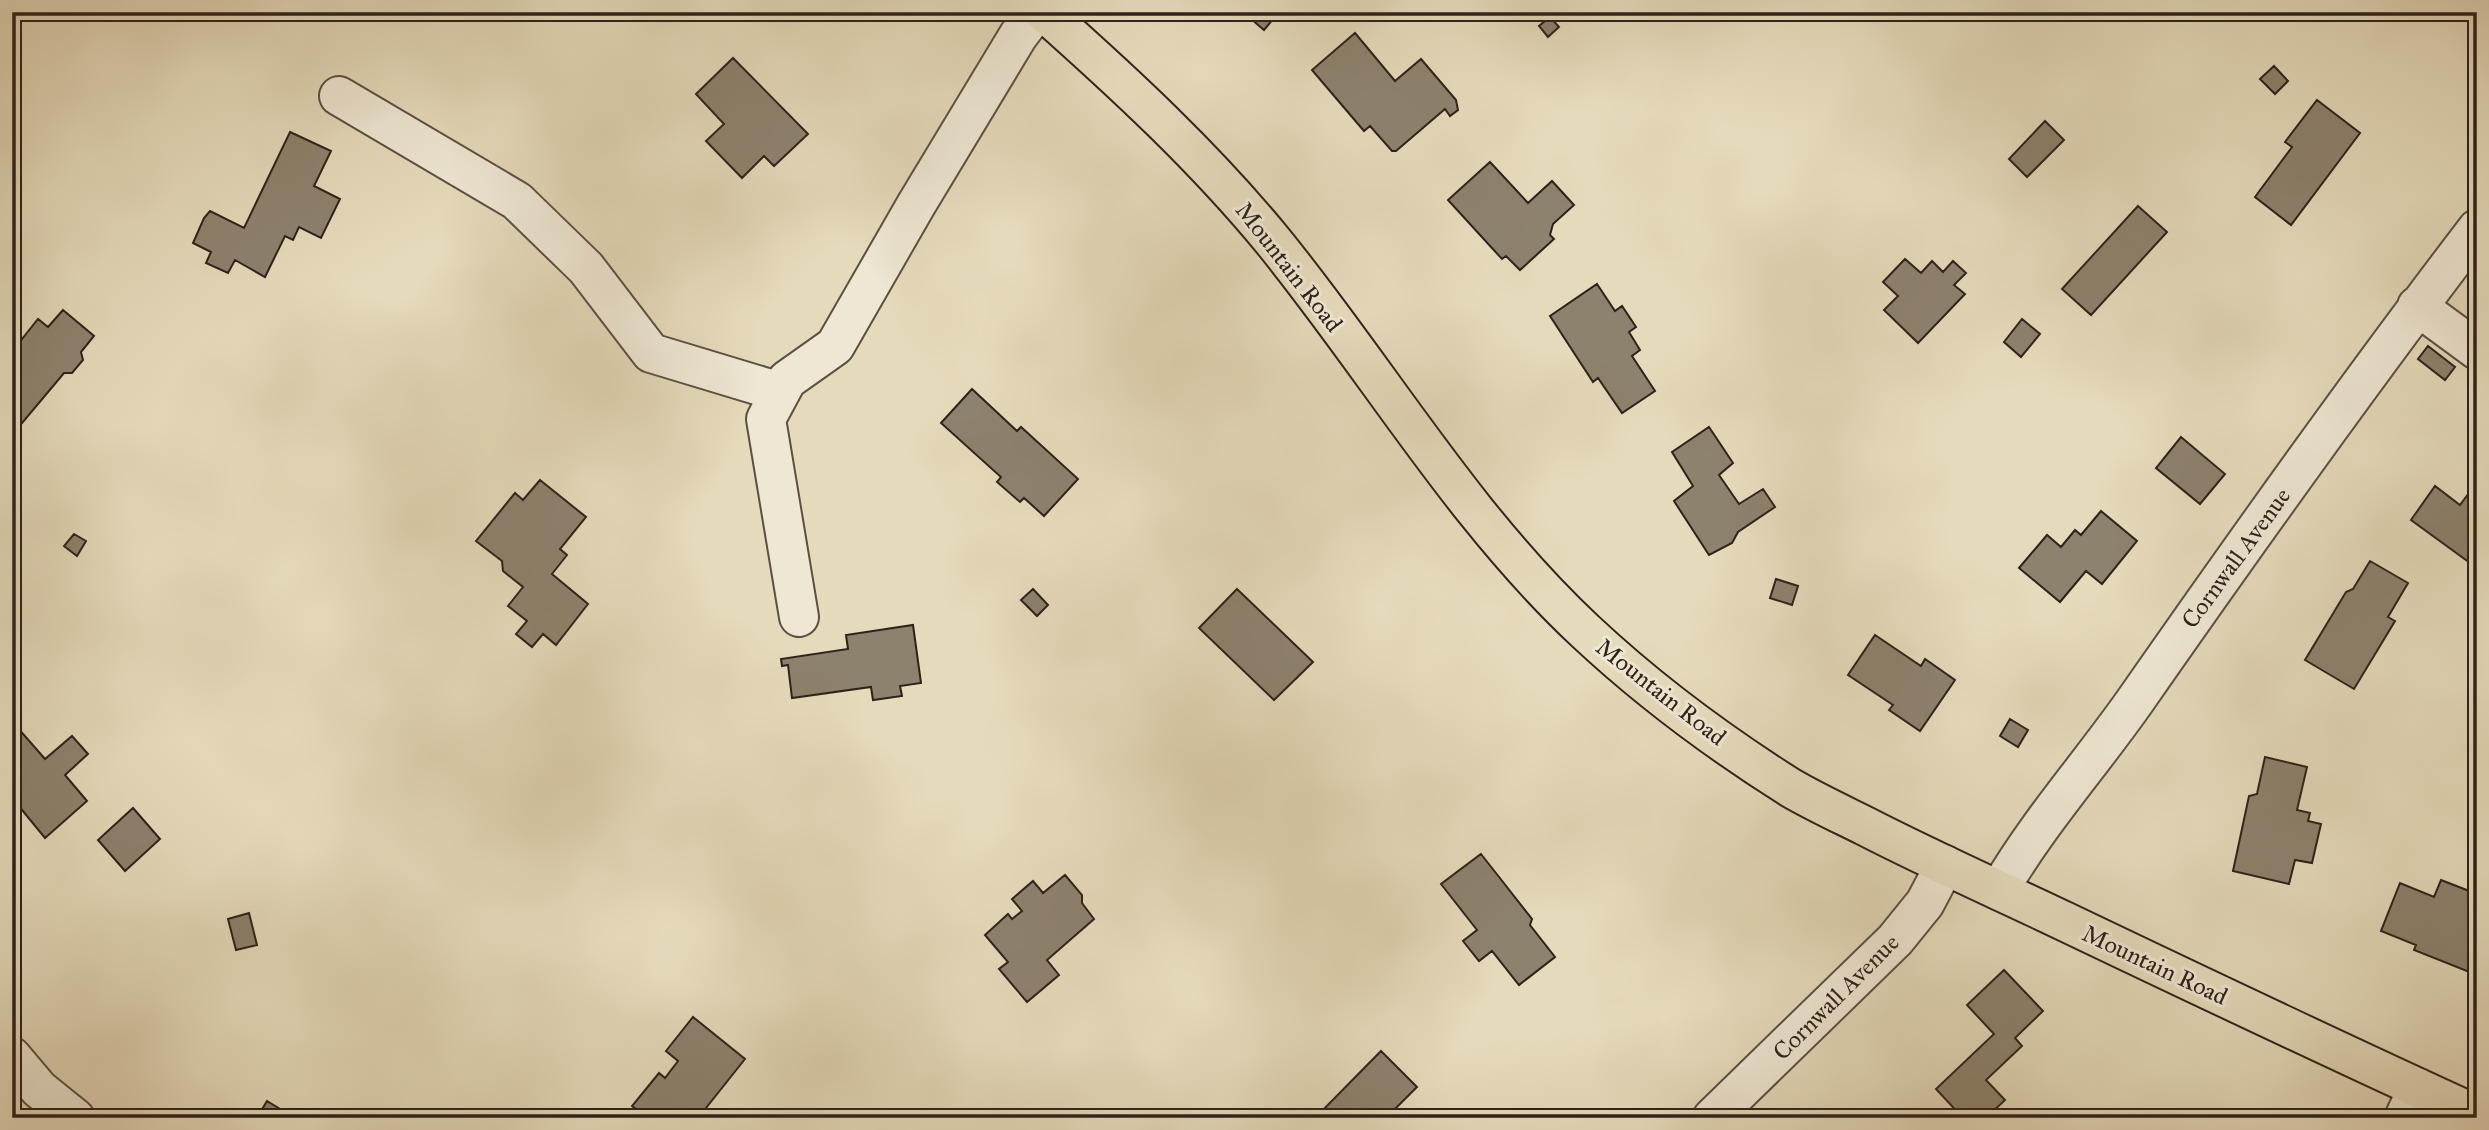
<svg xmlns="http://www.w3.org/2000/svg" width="2489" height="1130" font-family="'IM FELL Great Primer',serif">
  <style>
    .building { fill: #8d826e; stroke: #2e221a; stroke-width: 2 }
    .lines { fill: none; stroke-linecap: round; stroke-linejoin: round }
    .minor-casing { stroke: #5c5042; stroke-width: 42 }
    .major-casing { stroke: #2e221a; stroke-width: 42 }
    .minor { stroke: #eee7d3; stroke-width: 38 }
    .major { stroke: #e5dabb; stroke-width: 38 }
    .labels { text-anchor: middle; stroke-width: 6; stroke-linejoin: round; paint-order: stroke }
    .street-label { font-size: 24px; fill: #2e221a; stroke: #eee7d3 }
  </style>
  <rect width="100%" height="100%" fill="#e5dabb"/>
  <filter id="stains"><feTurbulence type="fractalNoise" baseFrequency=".00286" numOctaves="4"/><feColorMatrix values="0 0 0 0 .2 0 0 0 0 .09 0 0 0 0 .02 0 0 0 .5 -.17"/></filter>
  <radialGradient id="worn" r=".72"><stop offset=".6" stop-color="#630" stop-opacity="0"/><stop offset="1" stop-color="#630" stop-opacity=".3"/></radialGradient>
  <path class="building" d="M1243 12H1279L1264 30Z
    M1550 17 1559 27 1548 37 1539 26Z
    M1355 33 1395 81 1421 59 1456 100 1458 110 1450 116 1445 109 1396 151H1392L1370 126 1364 131 1312 70Z
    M733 58 808 134 774 166 764 156 742 178 706 141 724 124 696 94Z
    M2274 66 2288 81 2275 94 2260 79Z
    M2317 100 2360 133 2291 225 2255 197 2292 147 2285 142Z
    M2045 121 2064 140 2027 177 2009 159Z
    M290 132 331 151 314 186 340 199 321 238 299 227 293 240 285 236 265 277 235 260 228 273 206 263 211 252 193 243 204 218 210 211 244 228Z
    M1490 162 1528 203 1552 181 1574 205 1553 224 1550 235 1554 239 1520 270 1506 256 1502 259 1448 200Z
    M2138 206 2167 232 2091 315 2062 289Z
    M1905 259 1921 273 1932 261 1943 272 1953 261 1966 273 1954 285 1965 294 1918 343 1884 310 1898 296 1883 282Z
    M1597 284 1615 311 1622 306 1636 327 1629 332 1640 350 1632 356 1655 391 1622 413 1598 378 1593 382 1550 316Z
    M63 310 94 336 81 352 83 360 72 373H64L12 435V340L17 334 22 339 38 319 48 327Z
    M2022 319 2040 334 2021 357 2004 342Z
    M2428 346 2455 367 2445 380 2418 359Z
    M972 389 1017 431 1021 427 1078 479 1044 516 1024 498 1020 502 997 482 1001 477 941 423Z
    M1709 427 1733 463 1719 475 1739 504 1763 489 1775 507 1738 532 1732 543 1709 555 1674 501 1693 486 1672 452Z
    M2181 437 2225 474 2200 504 2156 468Z
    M540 480 586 517 560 549 567 555 552 574 588 604 556 645 543 634 532 647 516 634 527 621 508 606 523 587 503 571 502 561 476 541 515 493 523 500Z
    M2477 482V568L2411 520 2435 486 2460 505Z
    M2101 511 2137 541 2102 584 2086 571 2060 602 2019 568 2047 535 2061 547 2075 530 2081 535Z
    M74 534 86 541 77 556 64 546Z
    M2370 561 2408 583 2388 617 2395 621 2354 689 2305 660 2346 592 2353 589Z
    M1776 579 1798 586 1792 605 1770 598Z
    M1033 589 1048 605 1037 616 1021 600Z
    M1237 589 1313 662 1274 700 1199 628Z
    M913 625 921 683 900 686 902 696 873 700 871 687 792 698 788 665 782 666 781 659 848 649 846 635Z
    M1875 635 1921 666 1925 659 1955 680 1920 731 1889 710 1893 705 1848 675Z
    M2010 719 2028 730 2018 747 2000 736Z
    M17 727 45 759 72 736 88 754 65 775 87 801 45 838 18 805 15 808 12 804V731Z
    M2265 757 2307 767 2297 810 2310 813 2308 821 2321 824 2312 863 2295 860 2289 884 2233 871 2249 796 2257 794Z
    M133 808 160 839 125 871 98 840Z
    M1481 854 1532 919 1530 925 1555 957 1519 985 1492 951 1479 961 1463 941 1477 930 1441 884Z
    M1065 875 1082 895V903L1094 919 1047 960 1059 975 1027 1002 999 969 1008 962 985 935 1008 914 1012 919 1022 911 1012 899 1033 881 1043 893Z
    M2441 880 2477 894V975L2414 950 2416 945 2381 931 2400 883 2434 897Z
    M249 913 257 945 236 950 228 919Z
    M2004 970 2043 1011 2015 1038 2022 1046 1986 1080 2005 1100 1986 1118H1963L1936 1089 1994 1034 1967 1005Z
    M693 1017 745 1059 698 1118H648L632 1106 659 1073 665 1078 678 1061 666 1051Z
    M1381 1051 1417 1087 1386 1118H1315Z
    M267 1101 295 1118H257Z"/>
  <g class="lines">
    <defs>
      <path id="minor" d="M339 96 517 201 586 268 651 353 780 392
        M2417 306 2477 350
        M799 617 766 419 787 380 835 346 916 205 1018 36 1036 12
        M1999 890C2038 823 2090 765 2135 701 2246 542 2359 383 2477 229
        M12 1057 39 1089 75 1118
        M1712 1118 1895 940 1925 903 1945 865
        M2404 1118 2418 1088"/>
      <path id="major" d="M1044 12C1125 84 1204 157 1273 241 1378 370 1462 516 1585 631 1648 690 1718 742 1791 788 1815 802 1841 814 1865 826 1931 860 1999 890 2066 922 2202 987 2339 1052 2477 1115"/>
    </defs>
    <use href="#minor" class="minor-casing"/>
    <use href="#major" class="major-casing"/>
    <use href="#minor" class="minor"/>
    <use href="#major" class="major"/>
  </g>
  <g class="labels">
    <g class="street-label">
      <text transform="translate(1289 267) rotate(52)" y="8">Mountain Road</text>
      <text transform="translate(2236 558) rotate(-54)" y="8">Cornwall Avenue</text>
      <text transform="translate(1661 692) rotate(38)" y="8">Mountain Road</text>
      <text transform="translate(2155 965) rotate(25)" y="8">Mountain Road</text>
      <text transform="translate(1836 997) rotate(-45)" y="8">Cornwall Avenue</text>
    </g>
  </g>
  <rect width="2489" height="1130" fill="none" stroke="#e5dabb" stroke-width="42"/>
  <rect x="14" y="14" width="2461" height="1102" fill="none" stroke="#2e221a" stroke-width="3.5"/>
  <rect x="21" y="21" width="2447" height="1088" fill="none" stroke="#2e221a" stroke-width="2"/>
  <rect width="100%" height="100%" filter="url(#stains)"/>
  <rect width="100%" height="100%" fill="url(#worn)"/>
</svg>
